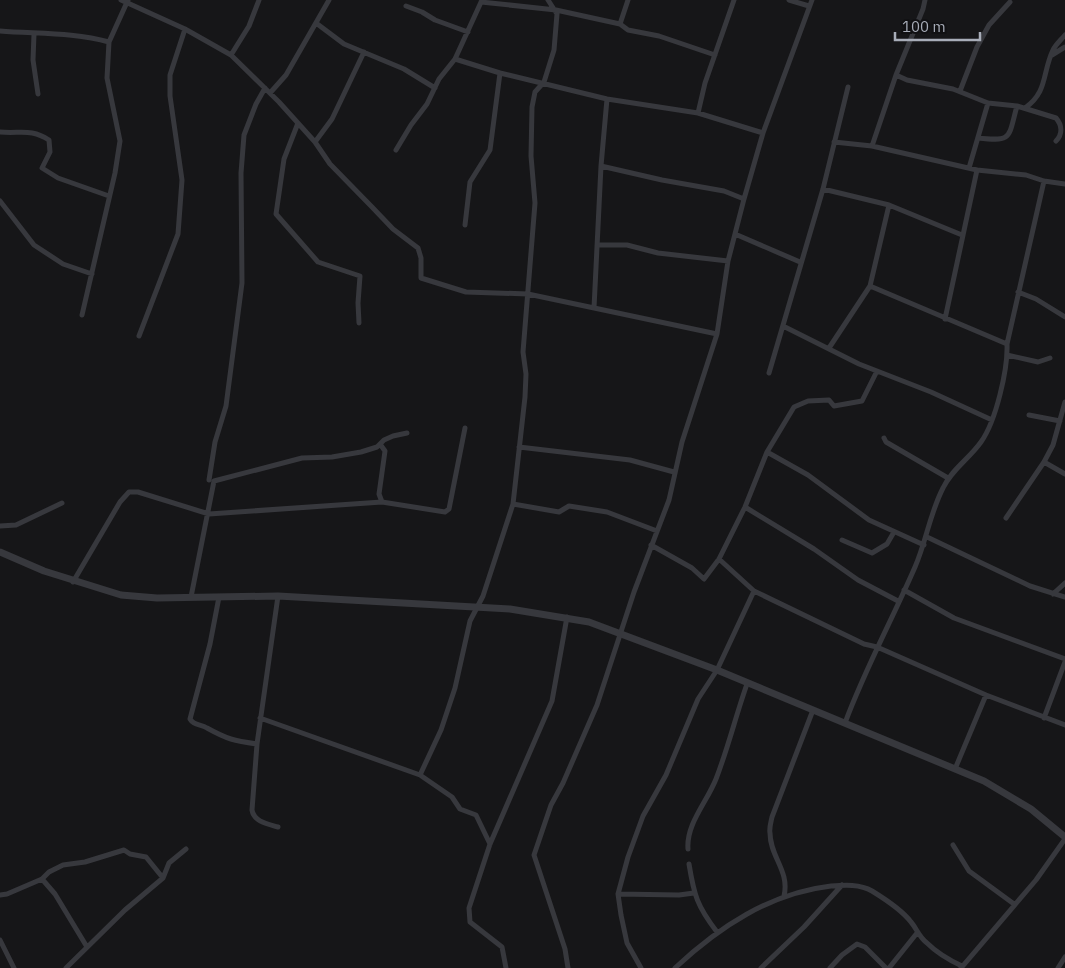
<svg xmlns="http://www.w3.org/2000/svg" width="1065" height="968" font-family="'IBM Plex Sans',sans-serif">
  <style>
    .lines { fill: none; stroke-linecap: round; stroke-linejoin: round }
    .minor { stroke: #37383d; stroke-width: 5 }
    .tertiary { stroke: #37383d; stroke-width: 7 }
  </style>
  <rect width="100%" height="100%" fill="#161618"/>
  <g class="lines">
    <path class="minor" d="M121 0 185 29 231 55 279 102 315 142 330 164 372 207 393 229 418 248 421 258V278L466 292 528 294 717 334
      M789 0 809 6
      M481 2 556 10 620 24 628 30 659 36 715 55
      M406 6 422 12 435 20 468 32
      M316 23 344 44 404 69 435 88
      M620 24 628 0
      M0 31C37 34 74 32 109 42
      M34 34 33 60 38 94
      M231 55 249 26 259 0
      M1052 55 1065 47
      M455 59 500 73 607 99 698 113 763 133
      M896 75 907 80 953 89 988 103 1017 106 1056 118C1062 125 1063 134 1056 141
      M960 91 977 47 989 25 1010 2
      M270 93 286 75 329 0
      M1025 108C1048 92 1042 73 1053 50 1056 44 1061 40 1065 35
      M698 113 705 83 734 0
      M298 123 284 159 276 214 318 262 360 276 358 303 359 323
      M0 132C20 134 31 128 49 140L50 152 42 168 58 178 109 196
      M978 138C1013 142 1008 138 1017 106
      M315 142 332 119 364 52
      M834 142 872 146 977 170 945 319
      M872 146 896 75 923 9 925 0
      M396 150 411 125 427 104 439 79 455 59 482 0
      M601 166 662 180 724 191 744 199
      M969 168 988 103
      M977 170 1026 175 1044 181 1065 184
      M823 189 889 205 962 235
      M0 201 34 245 63 264 92 274
      M465 225 470 182 490 150 500 73
      M735 234 800 262
      M597 245H627L658 253 728 261
      M870 286 1007 344
      M1018 292 1036 299 1065 317
      M594 308 601 166 607 99
      M82 315 115 173 120 141 107 78 109 42 128 0
      M783 326 859 364 931 392 992 420
      M139 336 178 234 182 180 170 96V75L185 29
      M829 348 870 286 889 205
      M1007 355 1038 362 1050 358
      M769 373 823 189 848 87
      M1029 415 1060 421
      M884 438 886 442 948 478
      M380 444 385 451 379 494 382 502
      M519 447 630 460 674 472
      M767 452 808 475 869 520 924 545
      M1044 462 1065 474
      M209 480 215 442 226 406 242 283 241 173 244 135 256 104 265 88
      M513 504 559 512 569 506 607 512 657 531
      M745 507 814 549 858 580 898 601
      M1006 518 1044 462 1053 445 1065 402
      M0 526 16 525 62 503
      M927 537 1030 586 1065 597
      M842 540 872 553 887 544 894 532
      M651 545 692 568 704 579 719 559 745 507 767 452 794 407 808 401 829 400 834 406 862 401 877 371
      M719 559 754 591 864 644 877 647 986 695 1065 725
      M73 582 120 502 129 492H138L209 514 382 502 445 512 449 509 465 428
      M904 590 954 618 1065 659
      M1053 594 1065 583
      M191 597 214 481 302 458 332 457 361 452 377 447 384 440 393 436 407 433
      M219 597 210 644 190 719C194 726 201 724 207 728 227 739 234 741 257 744
      M260 718 420 775 452 797 460 809 476 815 490 844
      M1044 718 1065 662
      M845 723C865 669 892 620 915 567 926 542 930 513 943 488 952 469 969 459 981 442 996 421 1008 369 1007 344L1044 181
      M955 769 986 695
      M420 775 441 730 455 688 470 621 483 596 513 504 525 397 526 374 523 352 535 203 531 156 532 107 535 92 544 82 554 50 557 14 548 0
      M278 827C268 824 254 822 252 810L257 744 278 596
      M953 845 969 871 1014 904
      M688 849C686 824 707 802 716 779 728 748 736 715 747 684
      M689 864C694 895 697 906 717 932
      M42 879 49 872 63 865 85 862 124 850 130 854 146 857 163 878
      M618 894 679 895 694 893
      M0 895 7 894 42 879 55 894 87 947
      M784 896C790 871 770 857 770 833 769 828 771 822 772 817L813 710
      M0 940 14 968
      M66 968 125 910 163 878 169 863 186 849
      M506 968 502 947 470 922 469 908 490 844 552 701 567 617
      M568 968 565 949 534 855 551 805 563 783 597 705 634 592 669 500 682 442 717 334 728 261 744 199 763 133 812 0
      M641 968 627 943 621 915 618 894 628 857 643 816 666 775 698 699 717 670 754 591
      M675 968C719 927 770 893 831 886 845 885 860 884 872 891 885 899 902 910 911 922 917 929 919 937 927 943 937 953 949 960 962 966
      M761 968 804 927 842 885
      M830 968 842 955 857 944 865 947 886 968
      M889 968 917 933
      M961 968 1036 880 1065 839
      M1058 968 1065 957"/>
    <path class="tertiary" d="M0 552 44 571 121 595 157 598 278 596 510 609 589 622 717 670 984 781 1031 809 1065 837"/>
  </g>
  <path d="M895 32v8h85v-8" fill="none" stroke="#a8adb8" stroke-width="2.5"/>
  <text x="902" y="32" font-size="15" fill="#a8adb8" stroke="#111113" stroke-width="4" paint-order="stroke">100 m</text>
</svg>
